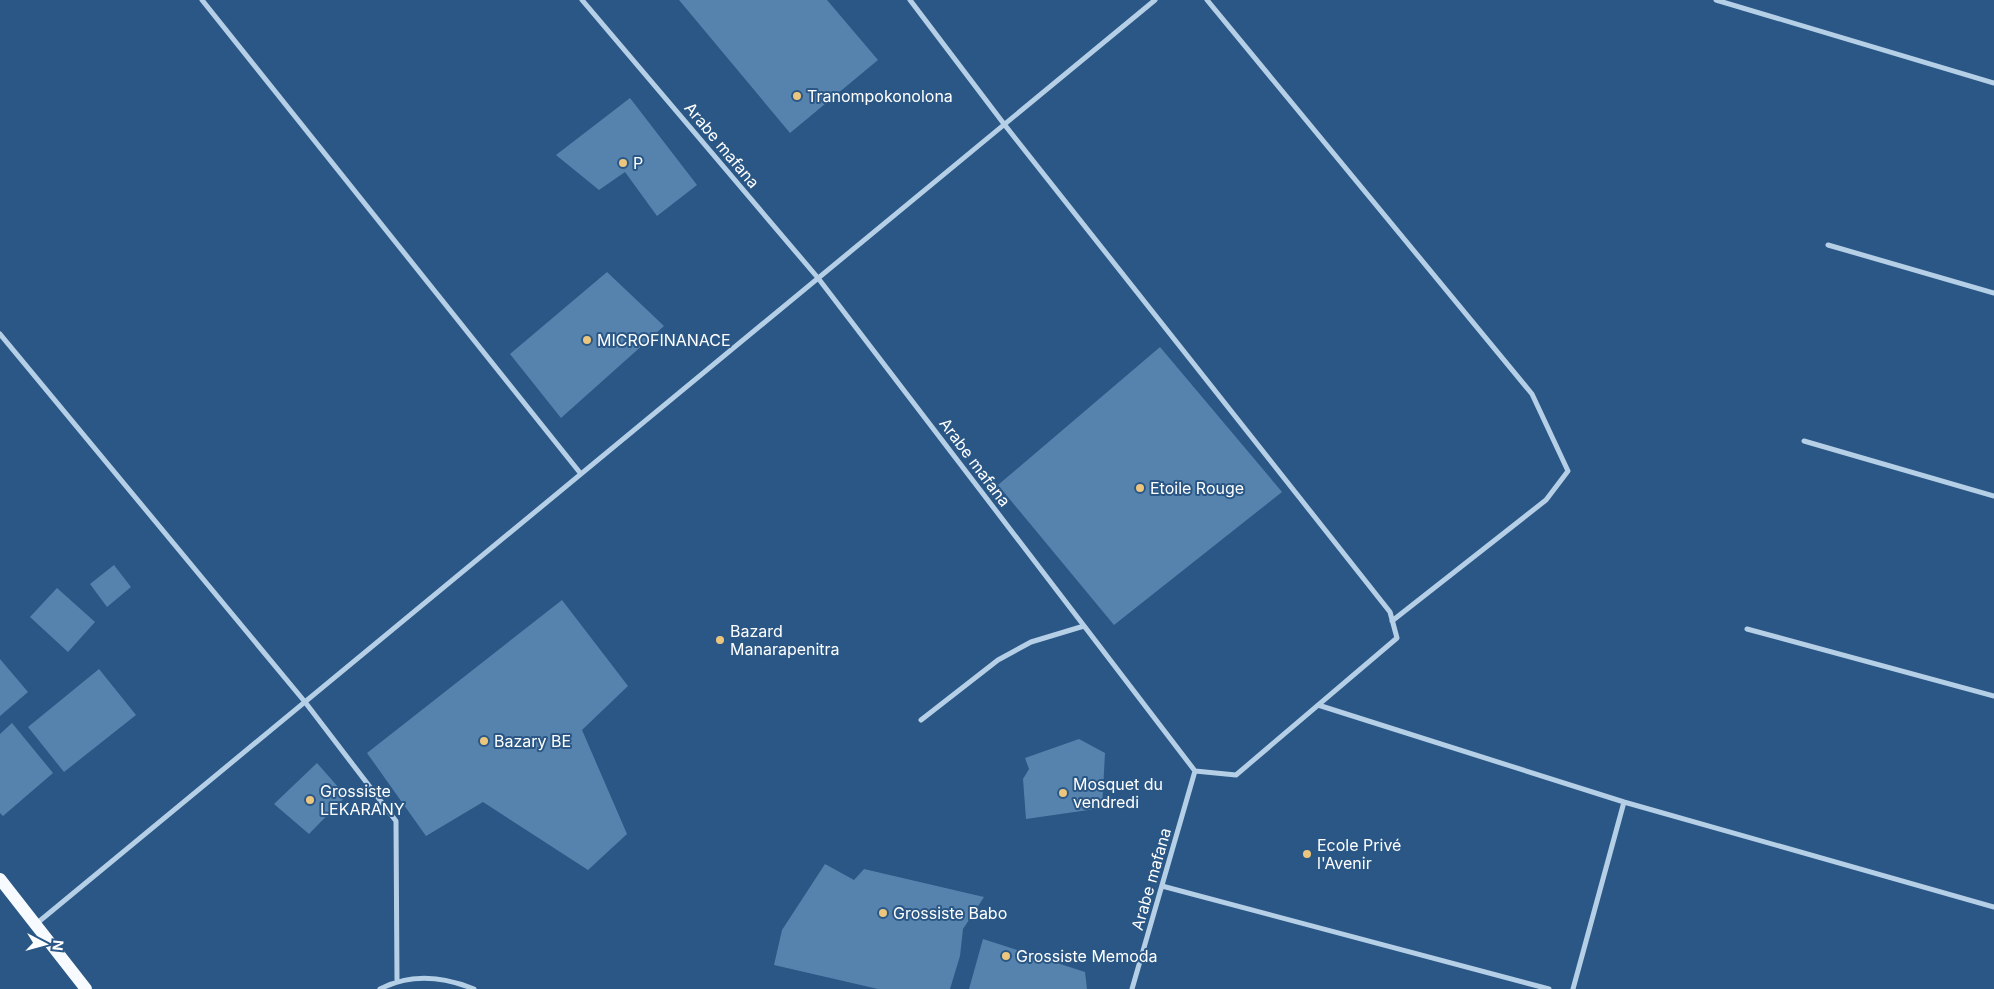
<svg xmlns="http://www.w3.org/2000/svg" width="1994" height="989" font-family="Inter,sans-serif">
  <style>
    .building { fill: #5683ae }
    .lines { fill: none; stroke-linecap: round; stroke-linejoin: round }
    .minor { stroke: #b5cfe7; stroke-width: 5 }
    .primary { stroke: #f7fafe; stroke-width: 12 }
    .poi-dot { fill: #edc67d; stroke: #2a5785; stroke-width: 2 }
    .labels { text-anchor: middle; stroke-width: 4; stroke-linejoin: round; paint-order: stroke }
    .poi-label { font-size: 16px; fill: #fff; stroke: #2a5785; text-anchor: start }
    .street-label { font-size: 16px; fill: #fff; stroke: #2a5785 }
  </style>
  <rect width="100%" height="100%" fill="#2a5785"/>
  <path class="building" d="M679 0H827L878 60 790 133Z
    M630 98 697 185 657 216 625 172 599 190 556 155Z
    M607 272 664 326 561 418 510 354Z
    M1160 347 1282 492 1114 625 998 485Z
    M114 565 131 587 107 607 90 584Z
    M57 588 95 622 68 652 30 617Z
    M562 600 628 686 582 730 627 834 588 870 483 802 426 836 367 753Z
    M0 659 28 692 0 716Z
    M99 669 136 715 64 772 28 727Z
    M12 723 53 773 3 816 0 813V734Z
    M1079 739 1105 753 1102 808 1026 819 1023 779 1029 769 1025 758Z
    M317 763 346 796 309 834 274 804Z
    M825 864 854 880 864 869 984 897 963 929 960 956 950 989H878L774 965 782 930Z
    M983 939 1085 972 1087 989H969Z"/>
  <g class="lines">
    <path class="minor" d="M202 0 581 474
      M582 0 818 278 1195 771 1132 989
      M910 0 1004 124 1390 612 1397 638 1236 775 1195 771
      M1207 0 1532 394 1568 471 1546 500 1392 621
      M1716 0 1994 83
      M1828 245 1994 293
      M0 334 305 702 396 821 397 980
      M1804 441 1994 496
      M1747 629 1994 696
      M1318 705 1624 802 1994 907
      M921 720 998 660 1031 642 1084 626
      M1162 886 1549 989
      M36 924 1155 0
      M380 989C411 973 442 976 474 989
      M1573 989 1624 802"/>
    <path class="primary" d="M0 879 86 989"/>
  </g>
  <g class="poi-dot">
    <circle cx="797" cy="96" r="5"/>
    <circle cx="623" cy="163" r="5"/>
    <circle cx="587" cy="340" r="5"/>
    <circle cx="1140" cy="488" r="5"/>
    <circle cx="720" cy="640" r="5"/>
    <circle cx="484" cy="741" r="5"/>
    <circle cx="1063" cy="793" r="5"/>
    <circle cx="310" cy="800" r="5"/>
    <circle cx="1307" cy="854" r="5"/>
    <circle cx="883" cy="913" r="5"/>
    <circle cx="1006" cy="956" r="5"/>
  </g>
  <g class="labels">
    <g class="poi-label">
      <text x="807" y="102">Tranompokonolona</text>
      <text x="633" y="169">P</text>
      <text x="597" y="346">MICROFINANACE</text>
      <text x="1150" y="494">Etoile Rouge</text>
      <text x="730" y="637">Bazard<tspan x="730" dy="18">Manarapenitra</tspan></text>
      <text x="494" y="747">Bazary BE</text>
      <text x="1073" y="790">Mosquet du<tspan x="1073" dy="18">vendredi</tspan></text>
      <text x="320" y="797">Grossiste<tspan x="320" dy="18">LEKARANY</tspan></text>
      <text x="1317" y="851">Ecole Privé<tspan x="1317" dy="18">l'Avenir</tspan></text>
      <text x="893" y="919">Grossiste Babo</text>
      <text x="1016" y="962">Grossiste Memoda</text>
    </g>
    <g class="street-label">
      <text transform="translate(722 145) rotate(50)" y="6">Arabe mafana</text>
      <text transform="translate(975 462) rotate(53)" y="6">Arabe mafana</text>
      <text transform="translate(1151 879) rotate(-74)" y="6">Arabe mafana</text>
    </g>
  </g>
  <g transform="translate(45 944) rotate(96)" stroke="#2a5785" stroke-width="4" paint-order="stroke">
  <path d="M0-4L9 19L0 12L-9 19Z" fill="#ffffff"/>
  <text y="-8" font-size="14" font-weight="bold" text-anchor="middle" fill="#ffffff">N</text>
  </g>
</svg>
